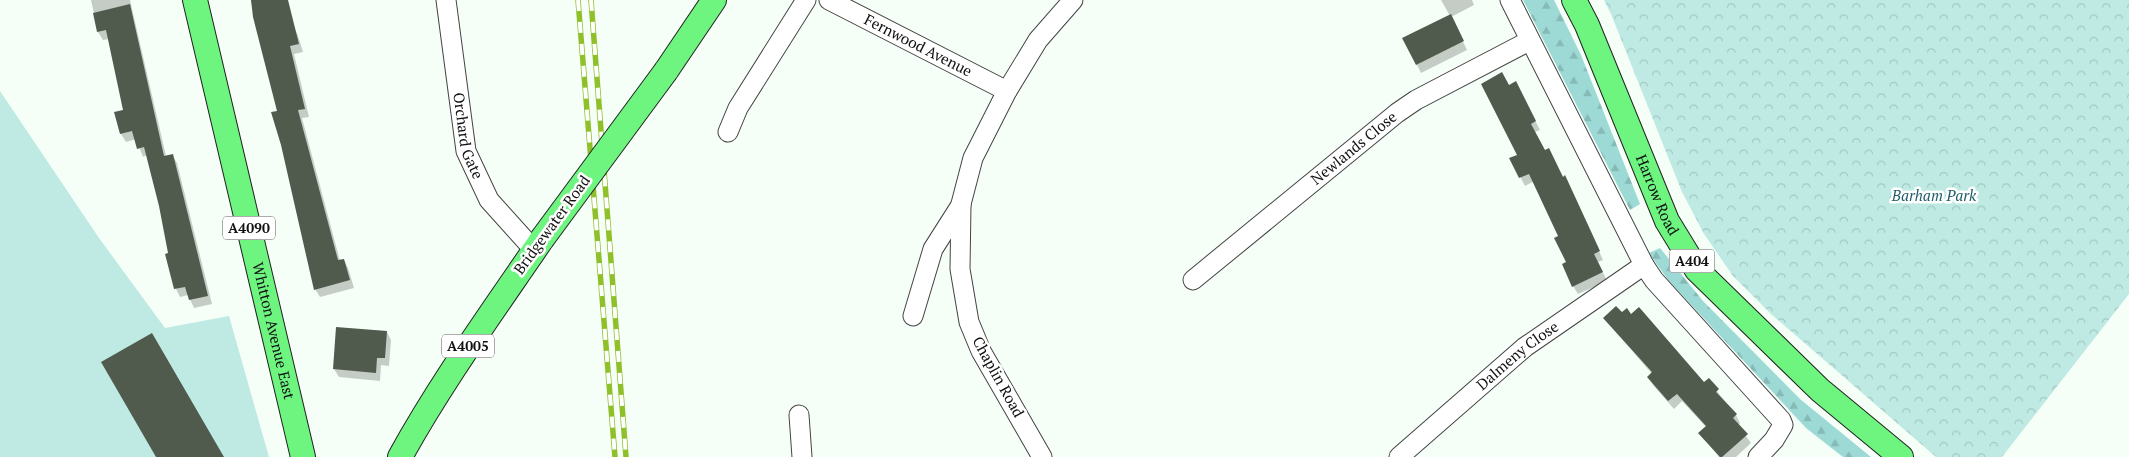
<svg xmlns="http://www.w3.org/2000/svg" width="2129" height="457" font-family="'PT Serif',serif">
  <style>
    .grass { fill: #beeae3 }
    .forest { fill: url(#forest-firs) }
    .park { fill: url(#park-crowns) }
    .shadow { fill: #0003 }
    .building { fill: #505a4d }
    .lines { fill: none; stroke-linecap: round; stroke-linejoin: round }
    .minor-casing { stroke: #444; stroke-width: 21 }
    .major-casing { stroke: #222; stroke-width: 26 }
    .minor { stroke: #fff; stroke-width: 19 }
    .major { stroke: #6ef580; stroke-width: 24 }
    .rail-casing { stroke: #8fc02a; stroke-width: 5.5 }
    .rail { stroke: #fff; stroke-width: 4; stroke-dasharray: 11; stroke-linecap: butt }
    .major-bridge-casing { stroke: #222; stroke-width: 26; stroke-linecap: butt }
    .major-bridge { stroke: #6ef580; stroke-width: 24 }
    .labels { text-anchor: middle; stroke-width: 5; stroke-linejoin: round; paint-order: stroke }
    .shield { fill: #fff; stroke: #585858; stroke-width: 1 }
    .shield-label { font-size: 14px; font-weight: bold; fill: #111 }
    .street-label { font-size: 15px; fill: #111; stroke: #fff }
    .park-label { font-size: 15px; font-style: italic; fill: #215d69; stroke: #fff }
  </style>
  <defs>
    <pattern id="forest-firs" width="22" height="20" patternUnits="userSpaceOnUse" patternTransform="scale(1.25)"><rect width="22" height="20" fill="#9ddad6"/><path d="M5 1l3.5 6h-7zM16 11l3.5 6h-7z" fill="#86bab7"/></pattern>
    <pattern id="park-crowns" width="20" height="18" patternUnits="userSpaceOnUse" patternTransform="scale(1.25)"><rect width="20" height="18" fill="#beeae3"/><path d="M2 6a3 3 0 1 1 6 0M12 15a3 3 0 1 1 6 0" fill="none" stroke="#a2c8c2"/></pattern>
  </defs>
  <rect width="100%" height="100%" fill="#f5fff7"/>
  <path class="grass" d="M0 91 99 238 165 328 229 316 269 457H0Z"/>
  <path class="forest" d="M1523 0H1554L1581 55 1640 204 1630 210Z
    M1660 248 1703 301 1800 399 1871 457H1843L1806 428 1668 280 1649 253Z"/>
  <path class="park" d="M1604 0H2129V294L2002 457H1936L1771 314 1733 276 1704 234 1682 192 1611 14Z"/>
  <path class="shadow" d="M91 0H130L166 156 172 155 177 163 212 304 194 308 188 295 180 297 176 289 167 254H169L160 206 147 155 143 157 136 139 126 142 121 134 116 113 125 111 109 39 103 40 98 32Z
    M251 0H282L298 36 303 52 294 54 309 117 302 118 340 261 344 260 348 268 354 288 320 297 315 289 278 112Z
    M1441 0H1472L1474 5 1451 17 1467 50 1421 73 1404 39 1450 16Z
    M1509 86 1520 91 1540 130 1535 132 1545 152 1569 185 1603 260 1598 262 1607 281 1578 294 1573 286 1560 237 1534 181 1525 186 1511 159 1519 155Z
    M1604 318 1704 384 1708 380 1736 415 1740 423 1738 425 1751 443 1736 457H1719L1700 433 1706 427 1682 401 1674 409 1653 385 1648 377 1652 374Z
    M387 332 391 340 389 366 381 365 380 381 339 377 334 369Z"/>
  <path class="building" d="M251 0H288L299 44 290 46 305 109 298 110 338 260 344 259 350 280 314 290 281 145 271 112 277 111 253 17Z
    M130 4 164 156 173 154 208 296 189 300 185 287 174 289 165 254 168 253 159 206 144 147 137 149 132 131 120 134 114 112 123 110 106 30 97 32 93 13Z
    M1451 14 1464 41 1416 65 1402 38Z
    M1502 72 1509 85 1516 81 1536 121 1531 124 1545 150 1549 148 1563 177 1565 175 1600 251 1594 254 1603 272 1572 287 1562 264 1566 262 1554 238 1558 236 1529 174 1519 178 1509 158 1517 155 1481 84Z
    M1616 306 1622 312 1627 308 1631 314 1639 307 1704 382 1709 378 1719 389 1716 392 1737 414 1733 418 1748 434 1722 457H1720L1698 433 1706 426 1677 394 1668 401 1647 377 1652 372 1603 318Z
    M336 327 387 331 385 358H377L376 373 333 369Z
    M152 333 224 457H156L101 362Z"/>
  <g class="lines">
    <defs>
      <g id="minor">
        <path id="s1" d="M446 0 466 151 489 200 534 250"/>
        <path id="s2" d="M829 0 1007 91"/>
        <path d="M1510 0 1644 265 1654 280 1781 420 1783 425 1774 440 1758 457"/>
        <path d="M728 132 738 108 806 0"/>
        <path id="s3" d="M1193 280 1397 113 1416 100 1529 41"/>
        <path d="M913 316 933 249 961 205"/>
        <path d="M799 415 802 457"/>
        <path d="M1042 457 981 351 969 322 960 269 961 204 973 158 1007 91 1038 40 1073 0"/>
        <path id="s4" d="M1399 457 1525 347 1644 265"/>
      </g>
      <g id="major">
        <path id="s5" d="M195 0 303 457"/>
        <path id="s6" d="M1574 0 1587 25 1667 221 1697 270 1820 390 1901 457"/>
        <path d="M666 71 714 0"/>
        <path d="M400 457C442 381 493 311 542 239"/>
      </g>
    </defs>
    <use href="#minor" class="minor-casing"/>
    <use href="#major" class="major-casing"/>
    <use href="#minor" class="minor"/>
    <use href="#major" class="major"/>
    <defs>
      <path id="rail" d="M578 0 615 457
        M591 0 626 457"/>
    </defs>
    <use href="#rail" class="rail-casing"/>
    <use href="#rail" class="rail"/>
    <defs>
      <path id="major-bridge" d="M542 239 666 71"/>
    </defs>
    <use href="#major-bridge" class="major-bridge-casing"/>
    <use href="#major-bridge" class="major-bridge"/>
  </g>
  <g class="labels">
    <g class="shield">
      <rect x="223" y="216.5" width="52" height="23" rx="4"/>
      <rect x="1669.5" y="249.5" width="45" height="23" rx="4"/>
      <rect x="442" y="334.5" width="52" height="23" rx="4"/>
    </g>
    <g class="shield-label">
      <text x="249" y="233">A4090</text>
      <text x="1692" y="266">A404</text>
      <text x="468" y="351">A4005</text>
    </g>
    <g class="street-label">
      <text dy="5" stroke="none"><textPath href="#s2" startOffset="100">Fernwood Avenue</textPath></text>
      <text dy="5" stroke="none"><textPath href="#s1" startOffset="138">Orchard Gate</textPath></text>
      <text dy="5" stroke="none"><textPath href="#s3" startOffset="208">Newlands Close</textPath></text>
      <text dy="5" stroke="none"><textPath href="#s6" startOffset="212">Harrow Road</textPath></text>
      <text transform="translate(552 225) rotate(-54)" y="5">Bridgewater Road</text>
      <text dy="5" stroke="none"><textPath href="#s5" startOffset="340">Whitton Avenue East</textPath></text>
      <text dy="5" stroke="none"><textPath href="#s4" startOffset="156">Dalmeny Close</textPath></text>
      <text transform="translate(998 377) rotate(61)" y="5">Chaplin Road</text>
    </g>
    <g class="park-label">
      <text x="1934" y="201">Barham Park</text>
    </g>
  </g>
</svg>
